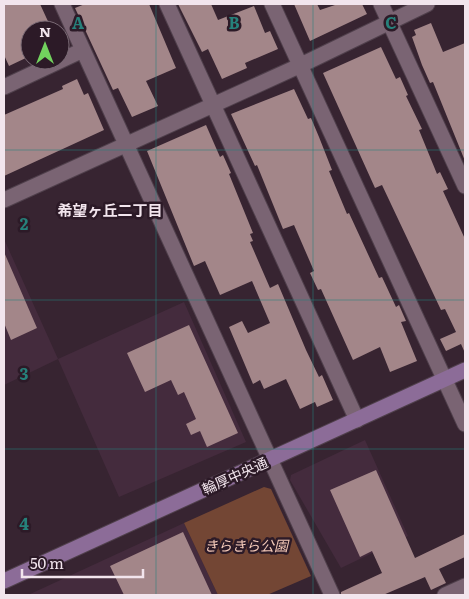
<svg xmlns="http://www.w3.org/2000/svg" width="469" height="599" font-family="Literata,'Noto Sans JP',serif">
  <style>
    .built { fill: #442b3d }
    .green { fill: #734634 }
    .building { fill: #a38689 }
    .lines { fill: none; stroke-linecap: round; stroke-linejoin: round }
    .street-casing { stroke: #50404c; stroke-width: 17 }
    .secondary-casing { stroke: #50404c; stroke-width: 17 }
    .street { stroke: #7a6473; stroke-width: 15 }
    .secondary { stroke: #8c6c98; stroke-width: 15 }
    .grid { fill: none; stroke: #26817b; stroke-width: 1; stroke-opacity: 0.55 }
    .labels { text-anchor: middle; stroke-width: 5; stroke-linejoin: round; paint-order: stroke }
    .street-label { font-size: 14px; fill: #f2e5ed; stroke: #2c1a27 }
    .park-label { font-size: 14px; font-style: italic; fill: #f5cab9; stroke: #2c1a27 }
    .neighbourhood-label { font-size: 15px; font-weight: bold; fill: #f2e5ed; stroke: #2c1a27 }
    .grid-label { font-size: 16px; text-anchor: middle; font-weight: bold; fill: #26817b; stroke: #2c1a27; stroke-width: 5; stroke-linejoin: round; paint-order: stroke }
  </style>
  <rect width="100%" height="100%" fill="#372431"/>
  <path class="built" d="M4 239 58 359 184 302 246 442 119 497 58 359 4 385Z
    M365 440 408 536 341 568 290 480 291 475Z
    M184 523 218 595H28Z"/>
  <path class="green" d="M264 487 271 489 311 576 267 595H218L184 523Z"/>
  <path class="building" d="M4 4H40L52 30H30V56L9 66 4 55Z
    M85 4H149L176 68 146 81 158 106 132 117 118 88 113 90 75 8Z
    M178 4H211L218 20 254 6 265 33 270 31 278 49 245 63 247 68 222 79 208 49 202 52Z
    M294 4H317L320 10 338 4H362L367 14 310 41Z
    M431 23 443 52 465 43V161L433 82 430 83 422 65 412 37 416 35 414 30Z
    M381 47 396 79 400 77 408 95 406 96 422 129 419 130 437 174 440 172 448 189 443 191 465 239V353L461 344 446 351 440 339 456 332 445 309 441 310 382 185 375 188 323 73Z
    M77 79 84 95 88 93 104 130 4 176V115L63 89 62 86Z
    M294 89 308 119 311 118 319 137 332 170 329 171 347 214 349 213 379 278 382 277 396 307 399 305 406 321 401 322 417 361 390 372 380 347 353 360 321 289 318 290 310 273 314 271 294 225 283 229 257 165 255 166 231 114Z
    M206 125 220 157 223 155 231 173 229 174 253 233 250 234 253 241 250 242 270 288 278 284 306 350 319 377 322 375 333 400 317 407 315 402 300 409 286 379 264 389 260 380 253 384 229 327 242 321 248 333 270 323 252 281 220 295 205 261 194 266 147 151Z
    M4 252 37 328 11 340 4 323Z
    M189 325 238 433 207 447 200 431 191 435 186 424 196 419 184 392 178 395 171 380 145 392 127 353Z
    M376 470 415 558 465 534V557L439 569 446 583 431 590 425 577 383 595H341V592L382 573 372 551 360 557 330 490Z
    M183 532 212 595H124L110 566Z"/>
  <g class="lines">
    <defs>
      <path id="street" d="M62 4 332 595
        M167 4 357 420
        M272 4 465 424
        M381 4 465 186
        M4 87 83 50
        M4 200 299 66 427 4
        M445 595 465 586"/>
      <path id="secondary" d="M4 581 465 370"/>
    </defs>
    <use href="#street" class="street-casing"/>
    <use href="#secondary" class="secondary-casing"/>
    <use href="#street" class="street"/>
    <use href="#secondary" class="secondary"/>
  </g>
  <path class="grid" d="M156 4V595M313 4V595M4 150H465M4 300H465M4 449H465"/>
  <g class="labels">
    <g class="street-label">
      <text transform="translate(235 476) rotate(-24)" y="5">輪厚中央通</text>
    </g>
    <g class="park-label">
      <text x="246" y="551">きらきら公園</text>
    </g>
    <g class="neighbourhood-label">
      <text x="110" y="216">希望ヶ丘二丁目</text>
    </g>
  </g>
  <g class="grid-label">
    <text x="78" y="29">A</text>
    <text x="234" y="29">B</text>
    <text x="391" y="29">C</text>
    <text x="24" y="230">2</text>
    <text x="24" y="380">3</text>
    <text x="24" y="530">4</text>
  </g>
  <rect width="469" height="599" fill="none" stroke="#f2e5ed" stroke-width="10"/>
  <g transform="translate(45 45)"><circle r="24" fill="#2c1a27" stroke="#7b6b76"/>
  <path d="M0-4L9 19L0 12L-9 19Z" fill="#72d25e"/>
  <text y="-8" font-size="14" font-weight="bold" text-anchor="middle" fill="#f2e5ed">N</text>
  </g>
  <path d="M22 569v8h121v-8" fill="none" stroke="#f2e5ed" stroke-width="2.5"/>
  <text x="30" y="569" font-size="15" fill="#f2e5ed" stroke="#2c1a27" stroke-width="4" paint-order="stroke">50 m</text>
</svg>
